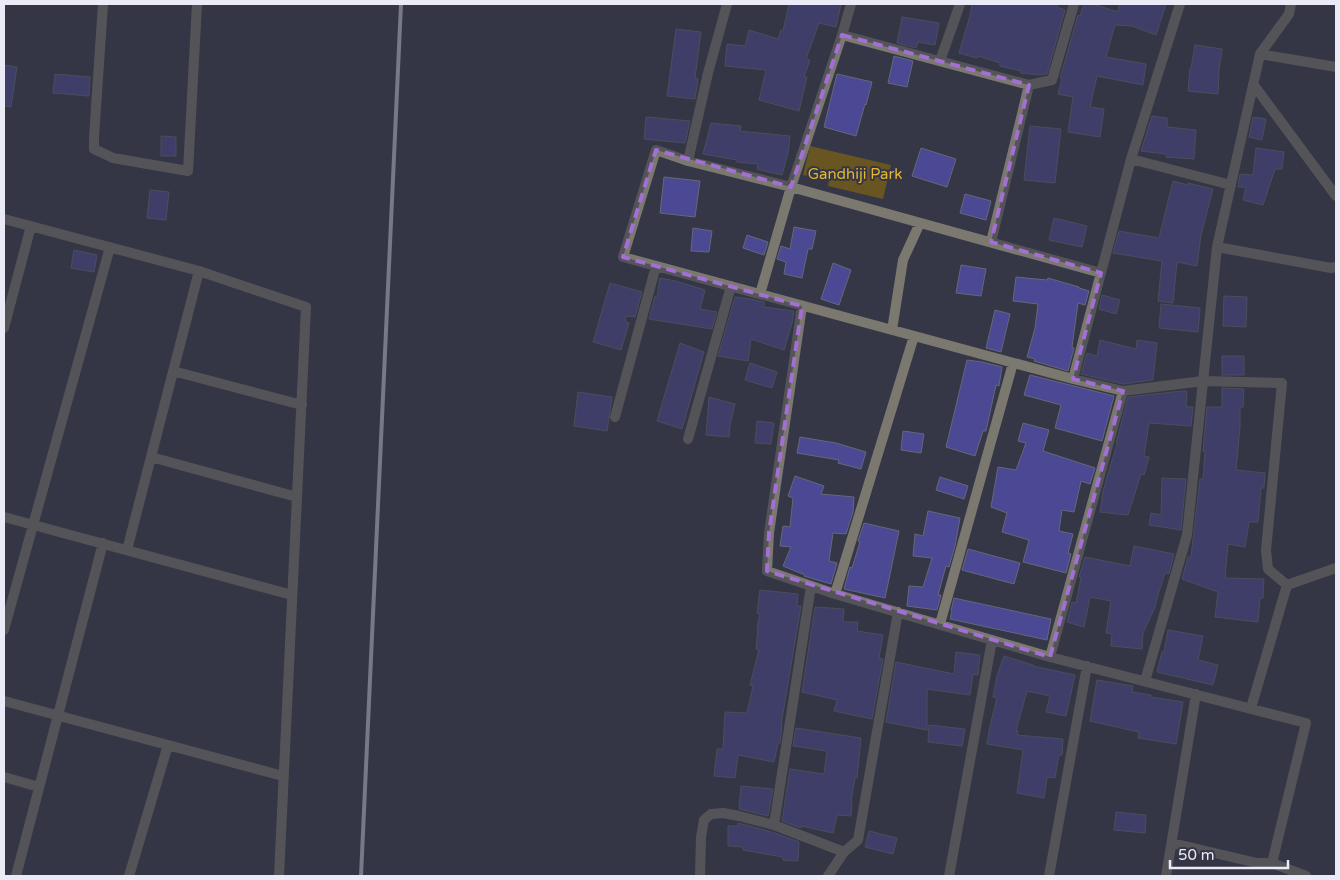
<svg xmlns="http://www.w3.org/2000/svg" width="1340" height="880" font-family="'Varela Round',sans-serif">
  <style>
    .green { fill: #685522 }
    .building { fill: #4b4894; stroke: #666779 }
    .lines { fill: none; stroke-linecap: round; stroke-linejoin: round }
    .minor { stroke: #7b7870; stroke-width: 10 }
    .rail { stroke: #c8c9d5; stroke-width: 4 }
    .marked { fill: none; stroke: #a26fd2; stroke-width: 4; stroke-dasharray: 10 6; stroke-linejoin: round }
    .labels { text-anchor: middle; stroke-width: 4; stroke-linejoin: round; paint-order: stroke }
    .park-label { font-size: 15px; fill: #e4b830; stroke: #353646 }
  </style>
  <rect width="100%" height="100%" fill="#353646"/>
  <path class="green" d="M810 146 891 165 883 199 828 186 829 181 803 175Z"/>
  <path class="building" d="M789 4H841L836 27 819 23 806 59 810 60 804 77H807L799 111 759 100 766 70 725 66 727 44 745 46 749 30 778 39 781 30 783 31Z
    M972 4H1058L1057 7 1065 10 1047 74 1040 75 1021 73V71L1000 66V63L978 56 977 58 959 53 970 16Z
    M1084 4H1093L1118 12 1119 4H1166L1156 35 1132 26 1115 25 1106 57 1146 64 1143 85 1097 76 1090 107 1104 109 1100 137 1068 132 1073 97 1058 94 1062 79 1060 78 1078 15 1080 16Z
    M902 17 939 23 935 45 918 42 916 48 897 43Z
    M676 29 701 32 695 78 698 79 695 99 667 96Z
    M1195 45 1222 49 1219 71 1218 94 1188 91 1190 68H1191Z
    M894 56 913 61 907 87 888 83Z
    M4 65 17 67 11 107 4 106Z
    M55 74 90 77 89 96 53 93Z
    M837 74 872 82 866 105 865 104 856 136 824 127Z
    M1152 116 1167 118V127L1196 130 1194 159 1166 157V154L1141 151Z
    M646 117 690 121 685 143 644 139Z
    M1253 117 1266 119 1262 140 1249 137Z
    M711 123 741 126 740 131 790 136 788 153 782 175 757 169 758 164 737 162V160L703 154Z
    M1030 126 1061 129 1055 183 1024 180Z
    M161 136 176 137V156H161Z
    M921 148 956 159 947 187 912 176Z
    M1256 148 1284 152 1282 169H1275L1263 205 1243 200 1246 187H1238L1240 174 1253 175Z
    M664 177 700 181 695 217 660 213Z
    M1173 181 1188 185V183L1213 189 1201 235 1197 266 1177 262 1173 303 1158 301 1162 261 1113 253 1119 231 1159 238Z
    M150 190 169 192 166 220 147 218Z
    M965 194 991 201 986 220 960 213Z
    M1054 218 1087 226 1082 247 1049 240Z
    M794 227 816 231 812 249H808L802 278 784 274 786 262 777 259 781 246 790 249Z
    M693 228 712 231 709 252 691 251Z
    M747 235 768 242 764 255 743 248Z
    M74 250 97 255 94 272 71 268Z
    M833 263 851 270 839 305 821 299Z
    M961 265 986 269 981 296 956 293Z
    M1016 277 1047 280 1048 278 1079 287V288L1089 291 1085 305 1078 303 1072 347 1074 348 1068 371 1034 361 1035 359 1027 357 1035 328 1038 304 1013 301Z
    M660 278 676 281 705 290 700 309 717 312 712 329 649 319 655 296 657 297Z
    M610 283 642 292 635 317 626 316 625 321 629 323 621 350 593 342Z
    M1102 295 1120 300 1116 314 1099 309Z
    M1224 296 1247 297 1246 327 1223 326Z
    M735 297 750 299 764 302V307L794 311 792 323 784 350 751 339 748 361 718 356Z
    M1161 304 1200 308 1198 332 1159 328Z
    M995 310 1010 314 1001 352 986 348Z
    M1100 340 1136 349 1137 340 1157 343 1153 380 1123 384 1081 374 1087 353 1097 356Z
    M680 343 704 352 682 429 657 421Z
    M1222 356H1244V375H1222Z
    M967 360 982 362 1002 367 999 386 996 385 986 431H983L975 456 946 447Z
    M750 363 777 372 772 388 745 380Z
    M1030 375 1114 396 1102 441 1055 428 1061 405 1024 395Z
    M1222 388 1244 389 1243 407H1240V427L1236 470 1265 473 1264 488H1261L1258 522H1249L1245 547 1228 544 1225 578 1264 579 1263 598H1260L1258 622 1215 617 1218 592 1182 579 1188 557H1191L1200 479H1203L1205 451H1203L1207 407H1222Z
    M1182 391H1187L1186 407H1193L1191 426 1149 423 1144 456 1149 457 1144 475 1141 474 1128 515 1100 512 1103 491 1117 444H1116L1128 397Z
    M578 392 612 397 607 431 574 426Z
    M709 397 735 404 730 425 729 437 706 435Z
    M757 421 774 423 771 444 755 443Z
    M1023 423 1049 430 1043 451 1095 468 1090 484 1081 481 1074 512 1062 510 1059 531 1073 534 1068 553 1071 554 1066 573 1023 562 1029 540 1002 532 1007 513 991 507 998 467 1016 470 1026 443 1018 441Z
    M903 431 924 434 921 453 901 450Z
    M800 437 836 443 866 452 861 469 838 463 839 460 797 453Z
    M795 476 824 486 821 494 854 497 853 512 846 534 833 533 829 561 837 563 831 584 804 576 805 575 783 566 791 547 780 546 783 526 790 527 793 498 788 496Z
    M940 477 968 486 964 499 936 490Z
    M1162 478 1186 479 1181 530 1149 525 1151 513 1161 515Z
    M928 511 960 518 955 546 949 567 946 566 938 595H941L937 610 907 606 909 586 923 587 932 558 913 556 915 534 923 536Z
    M864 523 899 531 885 598 844 589 850 567 852 568 860 542 858 541Z
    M1134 546 1174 554 1169 574 1165 573 1157 598 1155 607 1143 633 1142 649 1111 646 1112 634 1106 633 1111 601 1090 597 1084 627 1067 622 1072 602 1076 603 1081 578 1079 577 1085 557 1130 566Z
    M968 549 1020 563 1014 584 962 570Z
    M760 590 798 594 797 606H801L781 725H782L780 743H778L774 762 738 755 735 778 714 776 717 749H723L725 712 747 713 753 686 750 685 759 650 756 649 758 628H757L760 614 757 613Z
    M954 598 1051 619 1047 640 950 619 952 611H951Z
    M815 607 844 609 843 622H858L857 631 883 635 879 658 883 659 872 719 834 711 837 700 802 692Z
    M1168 630 1203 636 1198 660 1218 665 1213 685 1157 672 1162 652H1164Z
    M956 652 980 655 978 675 973 674 970 695 927 689V730L886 722 896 662 954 674Z
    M1004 656 1033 665V666L1075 675 1066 716 1046 712 1050 696 1027 691 1016 731H1018L1017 735 1063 739 1062 755H1059L1055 778 1047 777 1044 798 1017 793 1023 750 987 744 990 726 997 698 993 697 997 676Z
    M1097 680 1133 686 1132 692 1151 695V697L1183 702 1176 744 1138 738 1139 732 1090 721Z
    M929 725 965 729 962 746 928 742Z
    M796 728 861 738 857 778 855 777 851 801 852 802 851 816 837 815 833 833 801 826V828L782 821 790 769 824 774 827 751 793 746Z
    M741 786 773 789 768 816 739 809Z
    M1116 812 1146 815 1145 833 1114 830Z
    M738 823 772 832 799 842 798 861 783 860V857L743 850V847L728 846V826H738Z
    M869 831 897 838 893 854 865 847Z"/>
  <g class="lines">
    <path class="minor" d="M103 4 94 137V149L113 158 188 171 197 4
      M851 4 842 35 1029 85 1052 80 1074 4
      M1260 54 1336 67
      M940 61 960 4
      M1253 84 1336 196
      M1131 159 1231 185
      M688 161 708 73 727 4
      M4 219 199 271 306 307 279 876
      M991 242 1029 85
      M1217 247 1331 268 1336 267
      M1101 273 791 187 688 161 656 150 623 257 1073 379 1123 391 1203 381 1282 383 1266 550 1268 569 1287 585
      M760 294 791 187 842 35
      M802 306 769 533 767 571 835 594 1050 657 1306 723 1272 863
      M4 328 31 226
      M892 330 903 260 920 223
      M173 371 302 405
      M1073 379 1131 159 1180 4
      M615 417 656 266
      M688 439 731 286
      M151 457 297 497
      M4 517 292 595
      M127 550 199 271
      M835 594 914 336
      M940 624 1013 363
      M4 630 110 247
      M1050 657 1123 391
      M1145 681 1187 535 1217 247 1260 54 1289 14 1291 4
      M4 701 283 776
      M1251 708 1287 585 1336 568
      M4 777 39 787
      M774 825 811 586
      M1172 843 1257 863H1272L1306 876
      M16 876 103 543
      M129 876 168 745
      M700 876 701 837 704 820 711 814 723 813 739 816 774 825 844 852 858 840 898 612
      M828 876 844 852
      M949 876 992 640
      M1049 876 1087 666
      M1166 876 1196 694"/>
    <path class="rail" d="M361 876 401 4"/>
  </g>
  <path d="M0 0H1340V880H0ZM842 35 1029 85 991 242 1101 273 1073 379 1123 391 1050 657 767 571 769 533 802 306 623 257 656 150 791 187Z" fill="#353646" fill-opacity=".55" fill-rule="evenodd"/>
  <path class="marked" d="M842 35 1029 85 991 242 1101 273 1073 379 1123 391 1050 657 767 571 769 533 802 306 623 257 656 150 791 187Z"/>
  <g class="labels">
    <g class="park-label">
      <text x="855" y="179">Gandhiji Park</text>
    </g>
  </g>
  <rect width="1340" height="880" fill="none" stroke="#eaebf6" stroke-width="10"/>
  <path d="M1170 860v8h118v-8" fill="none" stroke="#eaebf6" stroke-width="2.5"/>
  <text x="1178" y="860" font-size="15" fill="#eaebf6" stroke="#353646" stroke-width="4" paint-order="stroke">50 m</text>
</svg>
